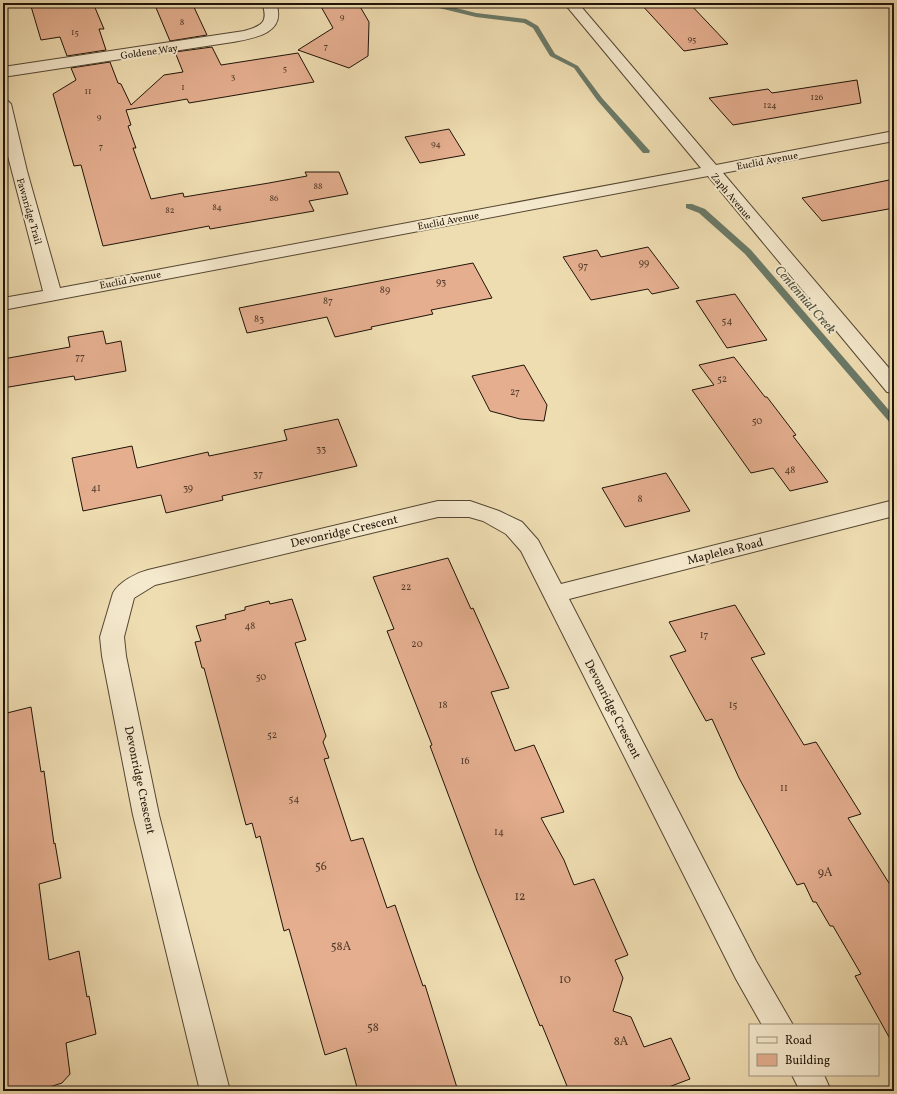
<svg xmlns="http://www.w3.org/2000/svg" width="897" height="1094" font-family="Vollkorn,serif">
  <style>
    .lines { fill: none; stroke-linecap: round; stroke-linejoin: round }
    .stream { fill: #6a7967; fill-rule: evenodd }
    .building { fill: #e4ae8f; stroke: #201408 }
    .minor-casing { stroke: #544632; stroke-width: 2 }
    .minor { fill: #f5e9cd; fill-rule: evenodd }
    .labels { text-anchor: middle; stroke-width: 4; stroke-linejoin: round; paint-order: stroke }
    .far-number-label { font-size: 9px; fill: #513a2a }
    .far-street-label { font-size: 10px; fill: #201408; stroke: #f5e9cd }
    .number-label { font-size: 10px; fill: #513a2a }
    .street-label { font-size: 12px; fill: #201408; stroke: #f5e9cd }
    .near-number-label { font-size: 12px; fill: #513a2a }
    .water-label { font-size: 13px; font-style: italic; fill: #4b4f3f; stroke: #f5e9cd }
  </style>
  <rect width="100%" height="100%" fill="#efddb2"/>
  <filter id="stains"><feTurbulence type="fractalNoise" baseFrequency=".005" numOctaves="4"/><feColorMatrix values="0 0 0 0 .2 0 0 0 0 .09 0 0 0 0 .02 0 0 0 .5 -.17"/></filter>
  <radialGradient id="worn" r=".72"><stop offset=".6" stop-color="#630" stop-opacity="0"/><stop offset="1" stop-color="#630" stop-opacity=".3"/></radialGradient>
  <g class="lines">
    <path class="stream" d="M428 3H436L476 13 526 19 538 26 555 54 578 66 602 98 650 151 649 153H643L597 100 574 68 550 56 533 28 524 23 476 17 435 7Z
      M686 204H692L705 209 751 250 894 416V425L891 424 745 254 699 213 686 208Z"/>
  </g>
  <path class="building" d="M30 3H93L104 29H99L106 50 67 56 60 37 41 40Z
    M154 3H192L207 35 170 41Z
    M319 3H358L369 22 368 56 349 68 298 50 333 28Z
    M640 3H689L728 44 684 51Z
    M212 47 221 65 298 53 314 82 189 103 187 99 126 110 131 125 128 126 136 148H133L151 199 183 193 184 197 269 183 307 176 305 172H339L348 194 309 201 314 211 210 229 209 226 103 246 81 165 74 166 53 94 76 80 71 68 110 62 118 83 121 84 131 105 164 75 183 72 175 52Z
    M857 80 861 103 733 125 709 98 768 89 772 93Z
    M449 129 465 155 420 163 405 137Z
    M894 179V208L822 221 802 198Z
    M648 247 679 288 652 294 648 289 591 300 563 257 597 250 601 257Z
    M473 263 492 298 431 310 433 314 371 327 372 329 335 337 327 317 247 333 239 308Z
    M735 294 767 340 727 348 696 301Z
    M103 331 106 344 121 341 126 371 75 380 74 376 3 388V359L70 347 68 337Z
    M734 357 765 397H767L796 435 793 436 828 482 790 491 773 468 751 473 692 390 714 385 699 365Z
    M524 365 547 405 544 421 520 419 490 411 472 376Z
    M338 419 357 466 222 496 223 500 166 513 161 495 83 511 72 458 132 446 137 468 208 452 209 456 287 440 284 430Z
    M666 473 690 511 625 527 602 488Z
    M448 558 471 609 473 608 509 688 491 692 515 751 534 745 564 812 541 818 564 860 574 885 594 879 628 955 615 960 623 978 613 1011 631 1017 644 1047 671 1038 690 1079 658 1091H569L542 1025 540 1026 477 871 430 746 432 745 387 631 394 629 373 577Z
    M292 599 306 640 295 643 326 736 323 742 329 758 324 759 351 841 363 838 387 908 395 905 423 986 425 985 458 1091H358L346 1048 325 1055 289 929 284 931 260 836 256 838 252 823 246 825 204 668H202L195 642 201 641 196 626 226 619 225 615 245 610V607L269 601 270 604Z
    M735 605 765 654 751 658 804 745 816 742 861 814 848 818 894 891V1046L855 976 861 974 833 926H830L816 902H813L804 883 797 885 739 778 712 719 706 721 670 656 686 651 669 622Z
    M31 707 41 772 44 771 54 844 55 843 61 878 39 884 49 960 79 951 87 997 89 996 96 1034 66 1043 70 1074 62 1083 37 1091H3V714Z"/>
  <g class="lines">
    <defs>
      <path id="minor" d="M262 3H276C287 33 255 38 233 42L3 77V67L244 31C262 26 269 22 262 3Z
        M564 3H578L716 165 894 131V141L723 173 894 374V393L887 392 708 176 3 310V298L43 291 3 137V99L8 101 11 104 27 171 60 288 701 168Z
        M894 500V516L569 599 756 961 793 1025H762L736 979 521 551 506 534 483 521 469 517H438L155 585 134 598 124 637 126 656 159 815 230 1091H200L133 815 102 656 100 637 113 593C119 582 136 573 148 570L438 501H470L499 511 522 522 538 540 561 584Z
        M792 1075H824L831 1091H800Z"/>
    </defs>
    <use href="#minor" class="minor-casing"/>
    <use href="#minor" class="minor"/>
  </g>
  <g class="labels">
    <g class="far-number-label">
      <text x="342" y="20">9</text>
      <text x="182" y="25">8</text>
      <text x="75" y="35">15</text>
      <text x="692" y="42">95</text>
      <text x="326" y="49">7</text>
      <text x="285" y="71">5</text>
      <text x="233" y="79">3</text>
      <text x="183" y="90">1</text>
      <text x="88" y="94">11</text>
      <text x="817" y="100">126</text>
      <text x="770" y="108">124</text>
      <text x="99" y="120">9</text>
      <text x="436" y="147">94</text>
      <text x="101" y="149">7</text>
      <text x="318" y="189">88</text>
      <text x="274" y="201">86</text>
      <text x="217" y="210">84</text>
      <text x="170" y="213">82</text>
    </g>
    <g class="far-street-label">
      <text transform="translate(149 51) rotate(-8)" y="4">Goldene Way</text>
      <text transform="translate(767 160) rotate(-11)" y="4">Euclid Avenue</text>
      <text transform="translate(732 196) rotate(50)" y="4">Zaph Avenue</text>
      <text transform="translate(30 211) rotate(74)" y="4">Fawnridge Trail</text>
      <text transform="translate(448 220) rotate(-11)" y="4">Euclid Avenue</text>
      <text transform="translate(130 279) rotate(-11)" y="4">Euclid Avenue</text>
    </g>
    <g class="number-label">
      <text x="644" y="266">99</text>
      <text x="583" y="269">97</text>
      <text x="441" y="285">93</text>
      <text x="385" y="293">89</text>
      <text x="328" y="304">87</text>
      <text x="259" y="322">83</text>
      <text x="727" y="324">54</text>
      <text x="80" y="360">77</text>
      <text x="722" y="382">52</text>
      <text x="515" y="395">27</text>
      <text x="757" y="424">50</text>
      <text x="321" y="452">33</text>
      <text x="790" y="473">48</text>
      <text x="258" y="477">37</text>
      <text x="96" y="491">41</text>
      <text x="188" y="491">39</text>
      <text x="640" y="502">8</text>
      <text x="406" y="590">22</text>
      <text x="250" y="629">48</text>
      <text x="704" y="638">17</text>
      <text x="417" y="647">20</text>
      <text x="261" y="680">50</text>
      <text x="443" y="708">18</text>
      <text x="733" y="708">15</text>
      <text x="272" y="738">52</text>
      <text x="465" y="764">16</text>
      <text x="784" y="791">11</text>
      <text x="294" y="802">54</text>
      <text x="499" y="835">14</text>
    </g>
    <g class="street-label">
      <text transform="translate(344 531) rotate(-13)" y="4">Devonridge Crescent</text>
      <text transform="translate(725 551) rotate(-14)" y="4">Maplelea Road</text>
      <text transform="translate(613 709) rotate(63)" y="4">Devonridge Crescent</text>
      <text transform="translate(140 780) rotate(78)" y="4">Devonridge Crescent</text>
    </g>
    <g class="near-number-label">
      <text x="321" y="870">56</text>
      <text x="825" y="876">9A</text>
      <text x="520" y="900">12</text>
      <text x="341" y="950">58A</text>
      <text x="565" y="983">10</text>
      <text x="373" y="1031">58</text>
      <text x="621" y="1045">8A</text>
    </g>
    <g class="water-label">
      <text transform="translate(806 299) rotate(49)" y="5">Centennial Creek</text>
    </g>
  </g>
  <rect width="897" height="1094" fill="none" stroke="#efddb2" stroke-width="16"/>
  <rect x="4" y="4" width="889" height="1086" fill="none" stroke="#201408" stroke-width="2"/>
  <rect x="8" y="8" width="881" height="1078" fill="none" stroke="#201408"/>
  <rect x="749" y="1024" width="130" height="52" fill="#f5e9cd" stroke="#a0947e"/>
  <rect x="757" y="1037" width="20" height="6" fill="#f5e9cd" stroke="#a0947e"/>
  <text x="785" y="1044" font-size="12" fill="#201408">Road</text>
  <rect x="757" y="1054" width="20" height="12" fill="#e4ae8f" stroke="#a0947e"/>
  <text x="785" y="1064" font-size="12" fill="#201408">Building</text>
  <rect width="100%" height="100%" filter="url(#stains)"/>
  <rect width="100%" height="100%" fill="url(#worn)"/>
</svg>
